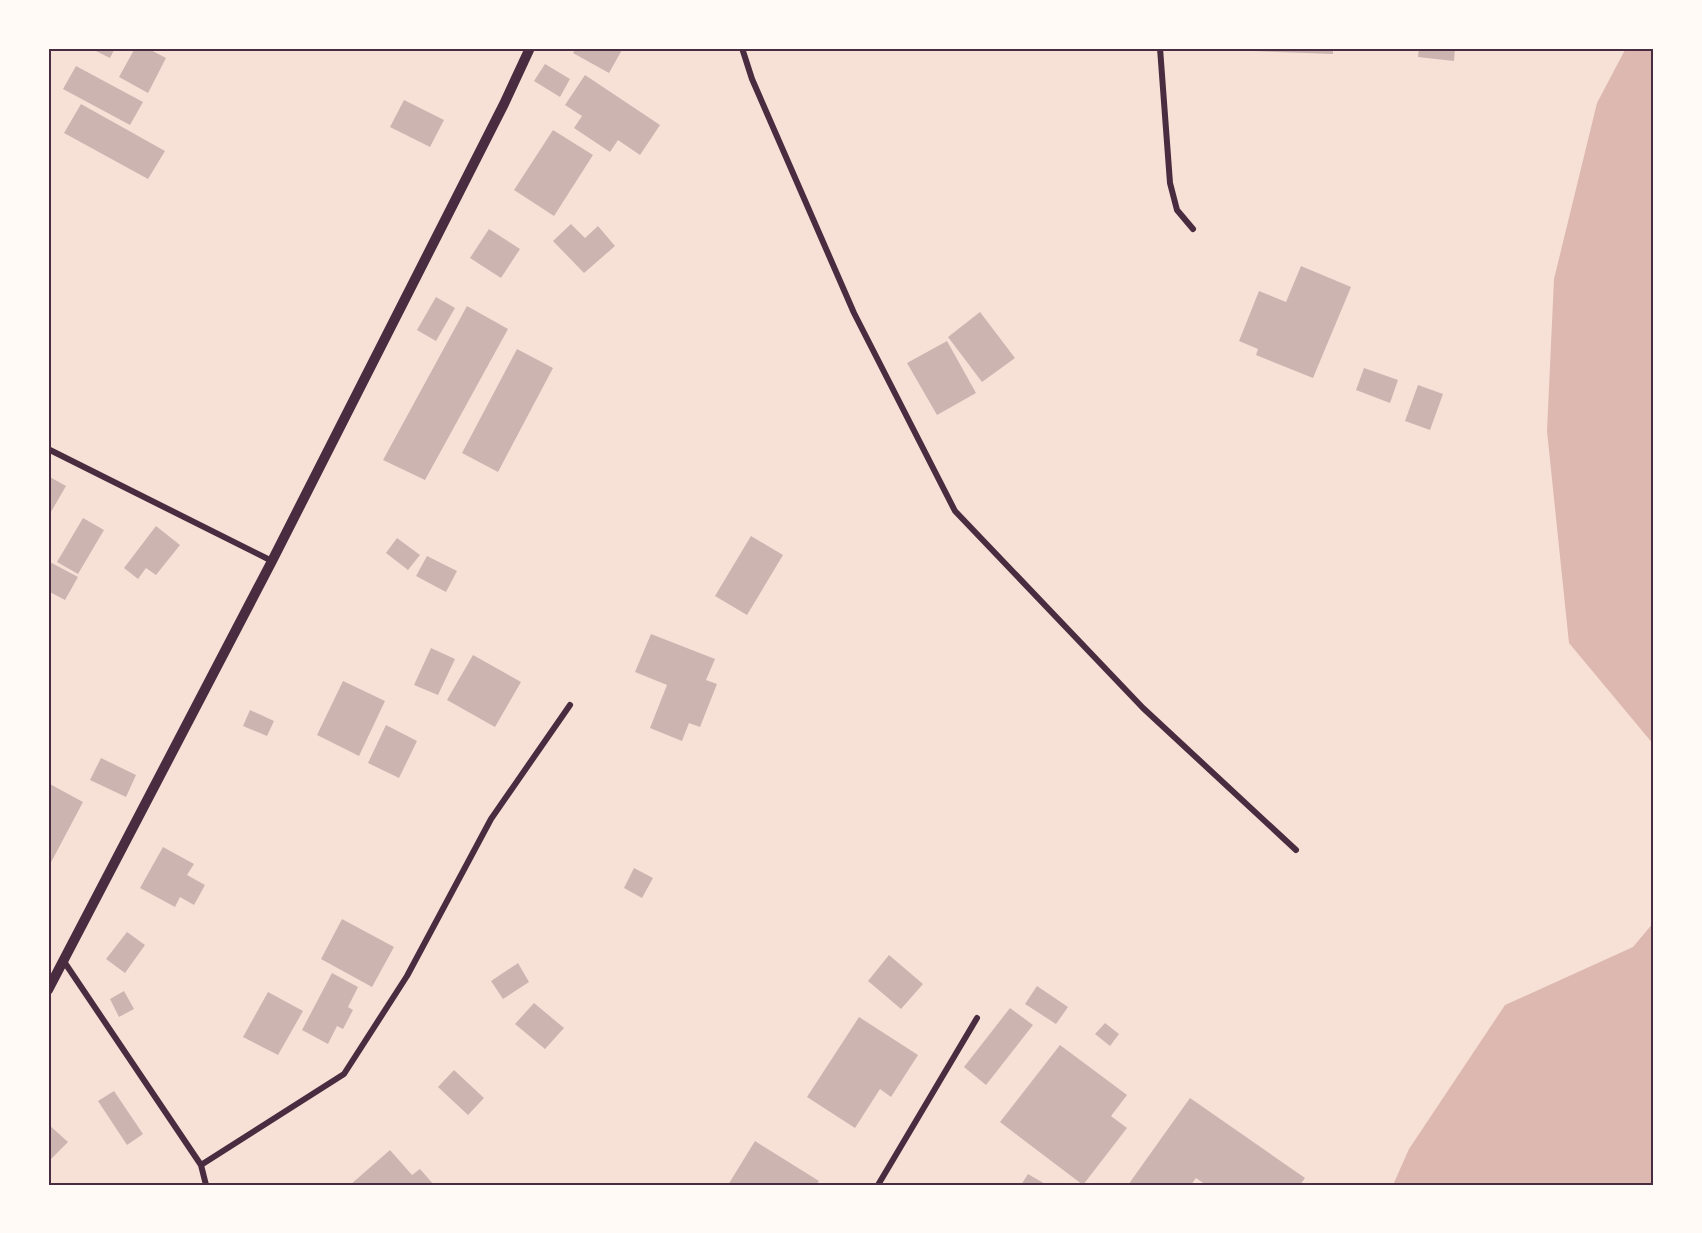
<svg xmlns="http://www.w3.org/2000/svg" width="1702" height="1233" font-family="Rubik,sans-serif">
  <style>
    .water { fill: #dcb8b0 }
    .building { fill: #ccb4b1 }
    .lines { fill: none; stroke-linecap: round; stroke-linejoin: round }
    .minor { stroke: #4a2c40; stroke-width: 6 }
    .tertiary { stroke: #4a2c40; stroke-width: 10 }
    .neatline { fill: none; stroke: #4a2c40; stroke-width: 2 }
  </style>
  <rect width="100%" height="100%" fill="#f7e1d7"/>
  <path class="water" d="M1626 48H1654V745L1569 643 1547 431 1554 279 1597 103Z
    M1654 922V1185H1393L1409 1149 1505 1005 1633 947Z"/>
  <path class="building" d="M90 48H115L110 58Z
    M135 48H147L166 58 148 93 119 77Z
    M576 48H623L609 73 573 53Z
    M1226 48H1333V54L1226 50Z
    M1419 48H1455L1454 61 1418 57Z
    M545 64 570 79 560 97 534 81Z
    M76 66 143 102 130 125 63 89Z
    M585 75 660 125 640 155 618 140 610 152 574 128 582 116 565 105Z
    M404 100 444 120 430 147 390 127Z
    M81 104 165 151 148 179 64 133Z
    M553 130 593 155 554 216 514 190Z
    M571 224 585 238 598 226 615 246 584 273 553 241Z
    M489 229 520 249 501 278 470 258Z
    M1301 266 1351 287 1313 378 1256 355 1258 349 1239 341 1259 291 1286 302Z
    M436 297 455 308 436 341 417 330Z
    M467 306 508 329 425 480 383 460Z
    M980 312 1015 358 982 382 948 337Z
    M947 341 976 393 937 415 907 363Z
    M517 349 553 368 498 472 462 453Z
    M1364 368 1398 380 1390 403 1356 390Z
    M1418 385 1443 394 1430 430 1405 421Z
    M48 476 66 486 48 517Z
    M83 518 104 530 78 574 57 562Z
    M156 526 180 545 156 575 146 568 138 579 124 568Z
    M751 536 783 555 747 615 715 596Z
    M397 538 420 555 408 570 386 553Z
    M427 556 457 571 446 592 416 576Z
    M48 561 78 577 65 600 48 591Z
    M651 634 715 659 706 680 717 684 700 727 689 723 682 741 650 728 667 685 635 672Z
    M431 648 455 659 438 695 414 685Z
    M473 655 521 682 495 727 447 700Z
    M343 681 385 701 359 756 317 735Z
    M250 710 274 721 267 736 243 726Z
    M386 725 417 741 399 778 368 763Z
    M101 758 136 775 126 797 90 780Z
    M48 783 83 802 48 868Z
    M163 847 194 864 187 875 205 885 194 905 180 897 175 907 140 888Z
    M634 868 653 878 642 898 624 888Z
    M342 919 394 947 372 987 321 959Z
    M127 932 145 945 125 973 106 959Z
    M889 955 923 984 901 1009 868 981Z
    M518 963 529 982 503 999 491 981Z
    M332 973 358 987 348 1007 353 1010 343 1029 337 1026 328 1044 302 1030Z
    M1037 986 1068 1007 1056 1024 1025 1004Z
    M124 991 134 1009 119 1017 110 999Z
    M268 992 303 1011 278 1055 243 1037Z
    M534 1003 564 1028 545 1049 515 1024Z
    M1010 1008 1033 1025 986 1085 964 1067Z
    M859 1017 918 1055 891 1097 880 1089 855 1128 807 1097Z
    M1105 1023 1119 1034 1110 1046 1095 1034Z
    M1060 1045 1127 1095 1111 1116 1127 1128 1083 1185 1000 1122Z
    M454 1070 484 1098 468 1115 438 1087Z
    M114 1091 143 1134 127 1145 98 1101Z
    M1190 1098 1305 1178 1300 1185H1206L1196 1178 1191 1185H1128Z
    M48 1124 68 1142 48 1162Z
    M755 1141 819 1181 816 1185H728Z
    M390 1150 412 1175 420 1169 434 1185H350Z
    M1028 1174 1047 1185H1021Z"/>
  <g class="lines">
    <path class="minor" d="M742 48 752 79 854 313 955 511 1143 708 1296 850
      M1160 48 1170 183 1177 210 1193 229
      M48 449 272 561
      M63 960 201 1165 206 1185
      M201 1165 344 1074 407 976 491 819 570 705
      M878 1185 977 1018"/>
    <path class="tertiary" d="M48 990 272 561 504 104 530 48"/>
  </g>
  <rect width="1702" height="1233" fill="none" stroke="#fffaf5" stroke-width="99"/>
  <rect x="50" y="50" width="1602" height="1134" class="neatline"/>
</svg>
